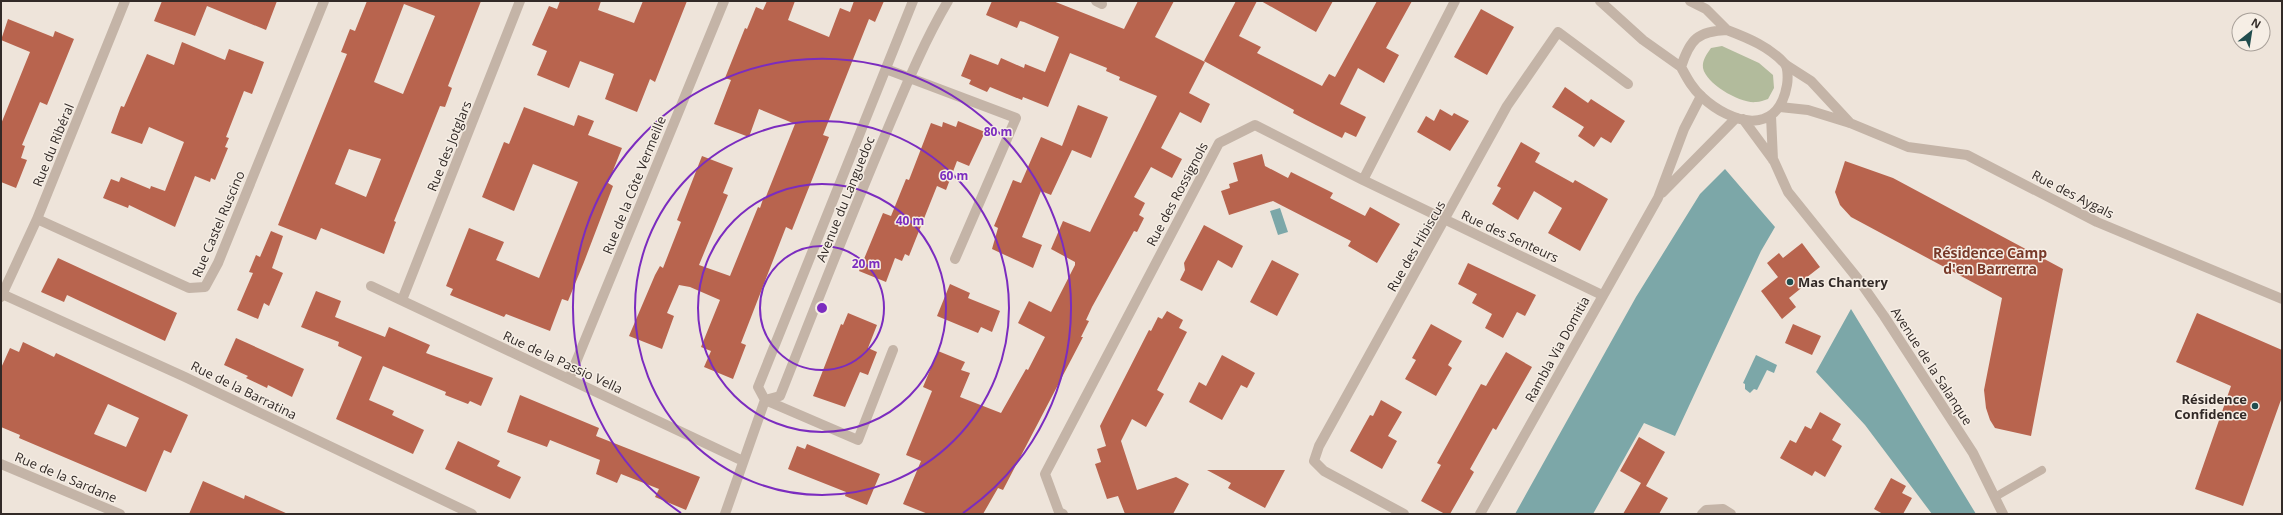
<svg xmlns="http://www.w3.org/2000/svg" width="2283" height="515" font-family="'Open Sans',sans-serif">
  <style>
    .green { fill: #b2bb9c }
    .water { fill: #7ca7a8 }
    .building { fill: #b8644e; fill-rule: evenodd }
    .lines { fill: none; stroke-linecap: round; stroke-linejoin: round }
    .service { stroke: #c4b4a7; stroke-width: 8 }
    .minor { stroke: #c4b4a7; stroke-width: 10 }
    .tertiary { stroke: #c4b4a7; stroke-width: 10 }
    .ring { fill: none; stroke: #7b2cbf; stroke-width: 2 }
    .poi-dot { fill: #214d4e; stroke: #f6eee5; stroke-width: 1.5 }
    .labels { text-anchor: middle; stroke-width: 3; stroke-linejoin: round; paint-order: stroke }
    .street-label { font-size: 13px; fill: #322a27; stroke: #f6eee5 }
    .poi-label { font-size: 13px; font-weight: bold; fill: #322a27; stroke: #f6eee5; text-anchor: start }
    .neighbourhood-label { font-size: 14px; font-weight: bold; fill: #783929; stroke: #f6eee5 }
    .centre { fill: #7b2cbf; stroke: #f6eee5; stroke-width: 2 }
    .ring-label { font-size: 12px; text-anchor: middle; font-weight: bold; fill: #7b2cbf; stroke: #f6eee5; stroke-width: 3; stroke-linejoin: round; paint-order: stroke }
  </style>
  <rect width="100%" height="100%" fill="#eee4da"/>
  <path class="green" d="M1722 46 1759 63 1773 75 1774 88 1768 99C1764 100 1760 102 1756 102 1741 104 1706 84 1703 68 1702 60 1707 54 1711 48Z"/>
  <path class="water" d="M1725 169 1775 227 1761 251 1675 436 1644 423 1593 514H1515L1636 297 1700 194Z
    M1280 208 1288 232 1278 235 1270 211Z
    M1851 309 1976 514H1932L1865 425 1816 372Z
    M1756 355 1777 365 1774 373 1767 370 1757 390 1754 389 1750 393 1745 389V384L1743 383Z"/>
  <path class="building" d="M162 1H277L266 30 207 6 195 36 154 21Z
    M367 1H481L448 86 452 88 445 107 440 106 394 221 396 222 384 254 321 228 316 240 278 225 347 54 341 52 350 29 355 31ZM404 4 435 16 403 94 374 82ZM349 149 381 159 366 197 335 184Z
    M560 1H601L598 10 634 23 643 1H687L655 82 650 79 637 112 605 99 614 74 580 61 569 88 537 75 547 51 532 45 549 6 557 9Z
    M767 1H795L788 20 829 37 840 8 850 12 854 1H884L875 22 869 19 823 135 829 137 792 230 786 227 741 343 746 345 733 379 704 367 711 351 701 347 720 300 690 287 679 285 667 313 674 316 662 349 629 336 655 275 660 266 663 268 681 222 677 220 702 156 733 168 723 193 728 195 699 265 730 276 758 207 760 208 763 199H765L795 124 759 109 749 137 714 124 731 80 725 78 745 28 747 29 756 7 763 10Z
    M992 1H1053L1124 29 1138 1H1174L1155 37 1205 62 1189 93 1210 104 1201 123 1180 112 1161 148 1182 159 1172 178 1151 167 1134 197 1145 203 1139 215 1144 218 1137 232 1134 231 1092 307 1086 320 1089 321 1081 337H1083L1003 490 998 488 983 514H928L903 504 921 461 906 455 932 391 923 387 938 351 965 362 961 370 970 373 960 397 1001 413 1026 369 1028 370 1045 337 1018 323 1029 301 1051 312 1075 265V262L1051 249 1063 221 1090 232 1157 96 1119 80 1120 77 1106 71 1107 68 1070 53 1048 107 1023 97 1022 100 990 87 987 92 969 84 971 80 961 76 970 54 998 65 1001 58 1024 68 1025 64 1045 72 1059 37 1024 22 1020 21 1017 28 986 15Z
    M1236 1H1257L1239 36 1261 47 1257 53 1322 86 1329 74 1335 77 1377 1H1412L1386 48 1399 55 1384 83 1358 68 1340 104 1366 117 1356 137 1345 132 1342 138 1316 125 1293 113 1294 110 1204 61Z
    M1261 1H1333L1316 32Z
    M1481 9 1514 27 1487 75 1454 57Z
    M8 19 53 37 55 31 74 39 47 105 40 102 22 145 25 146 21 158 27 160 16 188 1 182V124L30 52 1 40Z
    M182 42 225 60 229 49 264 62 252 94 244 91 226 137 229 138 225 147 228 148 215 180 211 178 210 182 195 176 175 227 129 205 128 208 103 198 111 179 119 182 121 177 150 189 151 186 165 191 184 142 149 127 142 144 111 133 121 106 124 107 147 54 174 65Z
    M1565 87 1588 103 1591 99 1625 121 1611 143 1601 137 1594 147 1578 136 1584 127 1552 107Z
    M1078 105 1108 117 1091 158 1072 150 1051 195 1041 191 1022 237 1042 245 1033 268 992 249 998 228 994 226 1013 180 1021 183 1041 137 1062 146Z
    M524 107 574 126 578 115 594 121 588 135 622 148 608 183 613 186 584 262 568 301 562 299 550 331 506 314 504 317 450 295 453 289 446 286 469 228 504 242 496 260 539 278 578 182 533 164 514 211 482 197 504 142 509 144Z
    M1440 109 1452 116 1454 113 1469 121 1450 151 1417 132 1426 116 1434 121Z
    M958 121 985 132 969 166 957 161 946 190 937 186 909 256 905 254 902 261 895 258 886 282 859 271 883 213 891 216 906 179 909 180 931 123 942 127 943 122 956 127Z
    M1521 142 1540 153 1535 162 1573 183 1575 180 1608 199 1580 251 1548 233 1562 208 1534 191 1518 220 1492 204 1501 188 1497 186Z
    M1262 154 1265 166 1288 178 1291 172 1333 193 1330 198 1365 216 1370 207 1400 224 1377 263 1348 246 1351 241 1273 201 1229 215 1221 191 1230 188 1229 184 1238 181 1233 163Z
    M1845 161 1893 178 2063 269 2031 436 1995 428 1990 420 1986 408 1984 390 2002 298 1851 217 1840 205 1835 192Z
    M1204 225 1243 246 1232 268 1218 260 1202 291 1180 280 1185 270 1184 263Z
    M271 231 283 236 272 268 283 273 269 306 264 303 258 319 237 310 253 273 249 272 256 255 260 257Z
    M1802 243 1820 267 1802 281 1805 285 1789 298 1796 307 1782 319 1761 291 1778 277 1767 263 1779 253 1783 258Z
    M58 258 177 313 165 341 67 295 64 302 41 292Z
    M1272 260 1299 274 1277 316 1250 302Z
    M1468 263 1536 295 1525 316 1517 312 1503 338 1485 328 1492 314 1472 303 1477 294 1458 284Z
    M950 284 970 293 968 298 1000 311 992 332 981 327 978 333 937 316Z
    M316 291 341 301 335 317 385 337 389 327 430 345 426 353 493 378 481 406 470 401 468 404 445 395 446 392 383 366 369 400 394 411 392 415 424 430 413 454 336 419 362 357 338 346 339 342 301 327Z
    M1167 311 1183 320 1179 328 1187 332 1157 390 1164 394 1146 427 1132 419 1121 441 1137 490 1176 477 1189 484 1173 514H1125L1118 496 1107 499 1095 464 1101 462 1097 449 1106 446 1100 426 1149 330 1151 331 1158 317 1162 319Z
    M848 313 877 325 868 348 877 352 868 375 860 372 845 407 813 396 841 324 843 325Z
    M2197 313 2282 350V397L2243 506 2195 489 2231 386 2176 362Z
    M1431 324 1462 341 1448 365 1452 368 1436 396 1405 379 1416 360 1412 358Z
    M1793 324 1821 336 1812 355 1785 343Z
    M236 338 304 369 292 397 268 385 267 388 246 378 248 376 224 365Z
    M23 342 54 357 56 353 188 415 171 453 164 450 146 492 19 438 20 435 1 427V368L10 348 19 352ZM108 404 139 418 126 447 94 434Z
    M1506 352 1532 367 1496 430 1493 428 1470 469 1474 472 1450 514H1445L1421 501 1441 465 1437 463 1481 384 1486 386Z
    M1222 355 1255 373 1247 388 1241 385 1222 420 1189 402 1199 382 1206 386Z
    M520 395 599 428 596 436 700 477 686 510 655 497 659 489 621 474 617 483 596 474 600 460 550 440 547 447 507 432Z
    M1381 400 1402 412 1388 436 1397 441 1382 469 1350 451 1370 415 1373 416Z
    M1820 412 1841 424 1832 440 1842 446 1825 477 1815 471 1812 476 1780 458 1790 440 1796 443 1805 426 1811 429Z
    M1639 437 1665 452 1646 486 1668 498 1659 514H1623L1641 483 1620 471Z
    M458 441 500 461 497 466 521 477 510 499 445 469Z
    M807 444 880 474 867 505 845 496 846 492 788 469 797 446 805 449Z
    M1207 470H1285L1265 508 1228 488 1231 483Z
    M1891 478 1906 486 1902 493 1912 498 1903 514H1883L1874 509Z
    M203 481 244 499 245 495 288 514H189Z"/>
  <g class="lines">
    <path class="service" d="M1995 497 2042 470"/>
    <path class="minor" d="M1096 1 1102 4
      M1786 65 1811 81 1850 123
      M886 69 1016 118 955 259
      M1780 107 1808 110 1850 123 1908 147 1967 155 2097 222 2282 299
      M1363 180 1602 295
      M1662 193 1736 118
      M37 219 189 288 205 287 218 263 324 1
      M371 286 743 461
      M2 294 185 377 472 514
      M1 297 37 219 125 1
      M402 300 520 1
      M569 379 724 1
      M765 400 780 396C814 310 847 225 883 140 903 93 922 45 948 1
      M765 400 758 387 913 1
      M765 400 858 440 893 350
      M1 464 120 514
      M725 514 765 400
      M1063 514 1059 512 1045 474 1219 143 1255 125 1363 180 1455 1
      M1404 514 1324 471 1314 461 1319 446 1507 106 1558 32 1628 84
      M1480 514 1658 198 1684 129 1701 96
      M1702 514 1706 510 1723 509 1731 514"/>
    <path class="tertiary" d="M1600 1 1643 40 1681 67
      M1690 1 1706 9 1727 30
      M1727 30C1748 38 1770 47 1785 64 1788 68 1788 79 1787 85 1778 137 1731 124 1702 97 1692 88 1687 78 1681 67 1690 39 1698 31 1727 30Z
      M1771 116 1773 160
      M1743 119 1774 161 1788 192 1858 279 1884 316 1973 453 2003 514"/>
  </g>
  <g class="ring">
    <circle cx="822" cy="308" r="62"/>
    <circle cx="822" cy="308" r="124"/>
    <circle cx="822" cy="308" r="187"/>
    <path d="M681 513A249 249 0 1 1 963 513"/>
  </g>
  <g class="poi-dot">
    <circle cx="1790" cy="282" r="4"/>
    <circle cx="2255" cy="406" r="4"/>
  </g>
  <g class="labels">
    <g class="street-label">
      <text transform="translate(53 145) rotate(-68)" y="5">Rue du Ribéral</text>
      <text transform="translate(449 146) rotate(-68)" y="5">Rue des Jotglars</text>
      <text transform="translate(634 185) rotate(-68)" y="5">Rue de la Côte Vermeille</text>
      <text transform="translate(1177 194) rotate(-62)" y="5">Rue des Rossignols</text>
      <text transform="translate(2073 194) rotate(27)" y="5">Rue des Aygals</text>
      <text transform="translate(845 199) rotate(-68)" y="5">Avenue du Languedoc</text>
      <text transform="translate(218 224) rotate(-67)" y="5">Rue Castel Ruscino</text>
      <text transform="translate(1510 236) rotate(25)" y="5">Rue des Senteurs</text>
      <text transform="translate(1416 246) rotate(-60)" y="5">Rue des Hibiscus</text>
      <text transform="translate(1557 349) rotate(-61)" y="5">Rambla Via Domitia</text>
      <text transform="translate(563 362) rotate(25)" y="5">Rue de la Passio Vella</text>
      <text transform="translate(1932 366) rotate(57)" y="5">Avenue de la Salanque</text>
      <text transform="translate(244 390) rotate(26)" y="5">Rue de la Barratina</text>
      <text transform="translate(66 477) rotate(23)" y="5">Rue de la Sardane</text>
    </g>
    <g class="poi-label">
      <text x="1798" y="287">Mas Chantery</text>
      <text x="2247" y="404" text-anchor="end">Résidence<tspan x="2247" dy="15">Confidence</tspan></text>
    </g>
    <g class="neighbourhood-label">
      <text x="1990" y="258">Résidence Camp<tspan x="1990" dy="16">d'en Barrerra</tspan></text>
    </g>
  </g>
  <circle cx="822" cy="308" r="6" class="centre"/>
  <g class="ring-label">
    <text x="998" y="136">80 m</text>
    <text x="954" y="180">60 m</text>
    <text x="910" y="225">40 m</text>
    <text x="866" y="268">20 m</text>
  </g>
  <rect width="2283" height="515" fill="none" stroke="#322a27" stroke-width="4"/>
  <g transform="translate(2251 32) rotate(30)"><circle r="19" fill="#f6eee5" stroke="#a8a099"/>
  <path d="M0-3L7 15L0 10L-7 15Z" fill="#214d4e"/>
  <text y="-6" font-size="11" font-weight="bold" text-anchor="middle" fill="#322a27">N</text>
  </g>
</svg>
